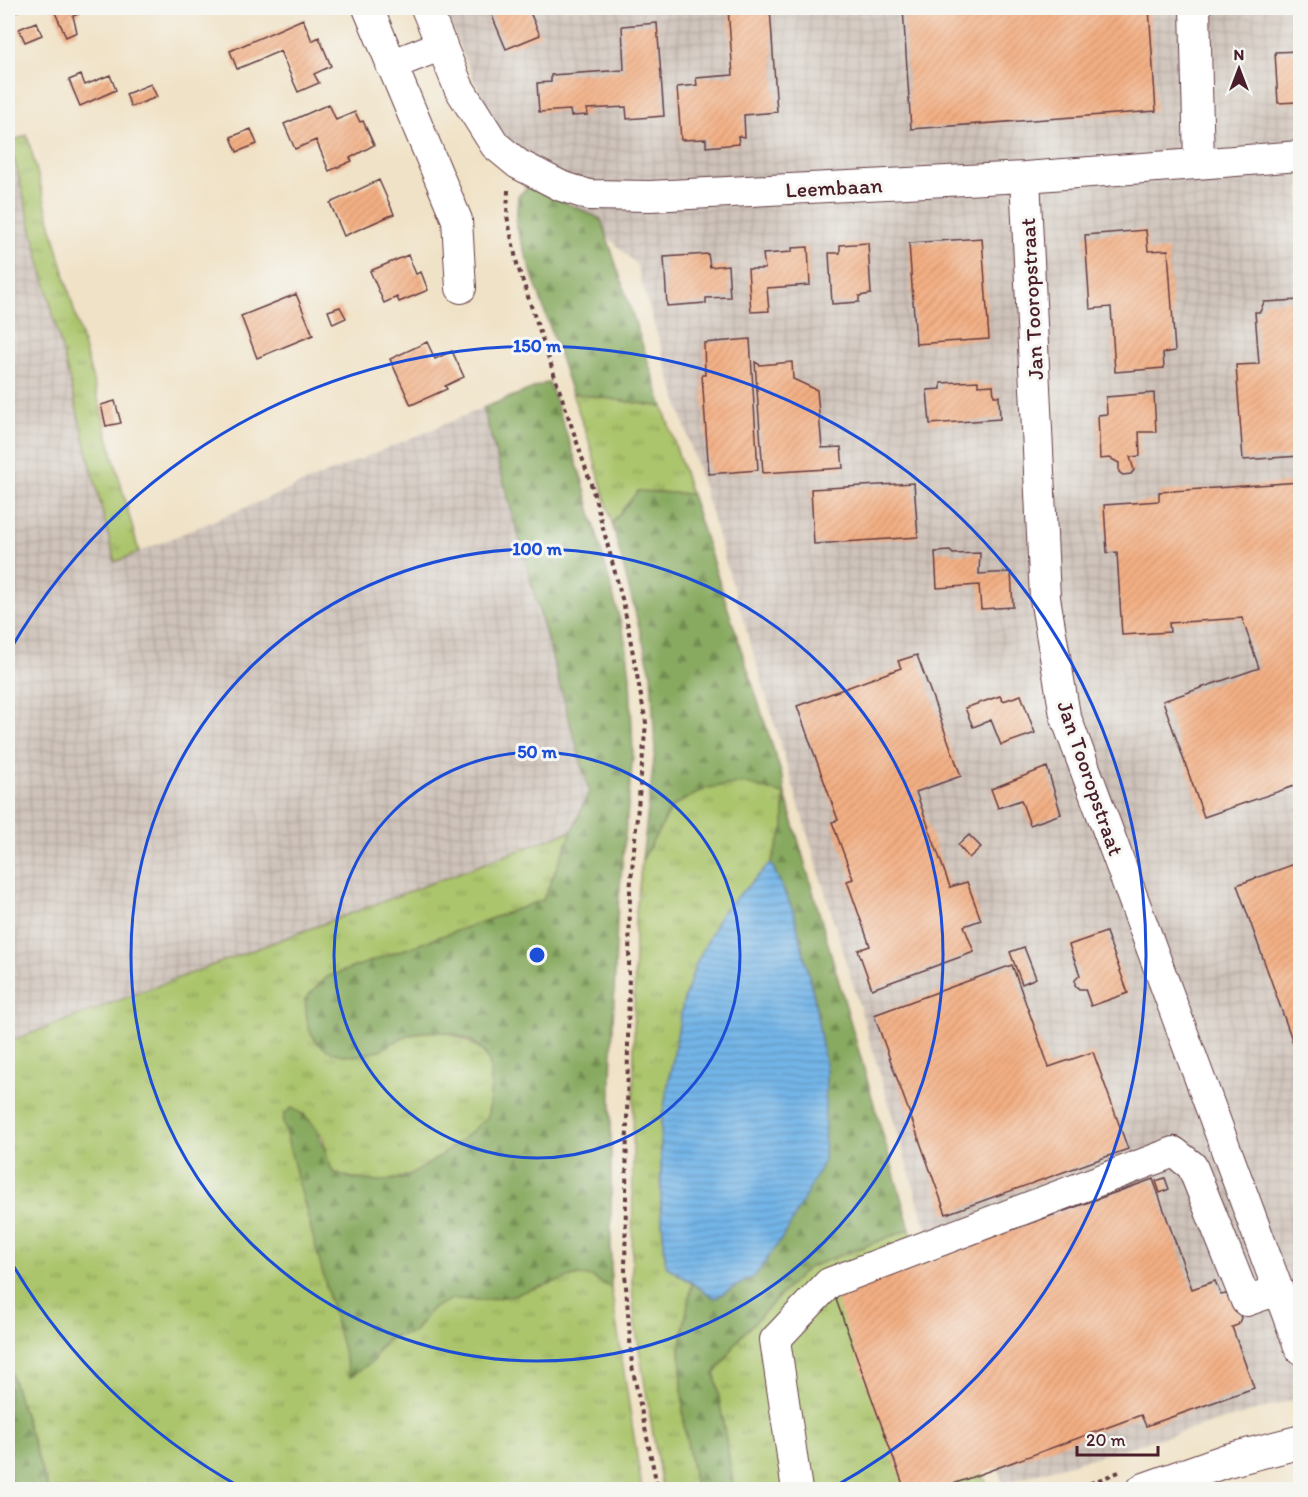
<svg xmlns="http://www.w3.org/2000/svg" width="1308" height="1497" font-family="Itim,sans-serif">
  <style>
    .industrial { fill: url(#industrial-grid) }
    .grass { fill: url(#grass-tufts); stroke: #7a724c; stroke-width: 1.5 }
    .forest { fill: url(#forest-firs); stroke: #696446; stroke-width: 1.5 }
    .water { fill: url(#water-rules); stroke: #5e6a8a; stroke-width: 1.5 }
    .building { fill: url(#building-hatch) }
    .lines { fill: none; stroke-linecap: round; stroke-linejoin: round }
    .minor-casing { stroke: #633c42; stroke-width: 32 }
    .major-casing { stroke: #633c42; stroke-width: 35 }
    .path { stroke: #633c42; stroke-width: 4; stroke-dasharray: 4.5 4.5; stroke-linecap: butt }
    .minor { stroke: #fff; stroke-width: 30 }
    .major { stroke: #fff; stroke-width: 33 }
    .ring { fill: none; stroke: #1d4ed8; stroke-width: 3 }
    .labels { text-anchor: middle; stroke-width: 6; stroke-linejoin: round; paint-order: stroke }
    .street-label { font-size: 22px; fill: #4a1f2b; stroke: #f6f6f2 }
    .centre { fill: #1d4ed8; stroke: #f6f6f2; stroke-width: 3 }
    .ring-label { font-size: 18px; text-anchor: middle; font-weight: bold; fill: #1d4ed8; stroke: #f6f6f2; stroke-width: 6; stroke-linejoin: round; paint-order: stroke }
  </style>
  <defs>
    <pattern id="industrial-grid" width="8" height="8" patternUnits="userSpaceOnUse" patternTransform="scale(1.5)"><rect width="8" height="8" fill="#cec2b9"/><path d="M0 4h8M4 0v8" fill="none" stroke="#b2a69f"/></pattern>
    <pattern id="grass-tufts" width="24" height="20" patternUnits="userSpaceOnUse" patternTransform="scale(1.5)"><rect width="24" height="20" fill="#abc56c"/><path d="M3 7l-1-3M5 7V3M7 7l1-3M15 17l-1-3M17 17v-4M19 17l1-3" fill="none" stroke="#8d9f59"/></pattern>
    <pattern id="forest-firs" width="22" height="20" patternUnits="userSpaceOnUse" patternTransform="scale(1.5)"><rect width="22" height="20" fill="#88aa60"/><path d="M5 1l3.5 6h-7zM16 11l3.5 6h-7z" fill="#718a4f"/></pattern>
    <pattern id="water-rules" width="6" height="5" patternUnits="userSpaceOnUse" patternTransform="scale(1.5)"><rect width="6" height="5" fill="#73b5e8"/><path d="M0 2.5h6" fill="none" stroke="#6093bc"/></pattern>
    <pattern id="building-hatch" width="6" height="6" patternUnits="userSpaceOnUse" patternTransform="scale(1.5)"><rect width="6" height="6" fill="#f3af83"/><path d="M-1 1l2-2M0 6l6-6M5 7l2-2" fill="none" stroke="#d29671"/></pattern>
  </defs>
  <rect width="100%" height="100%" fill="#f6f6f2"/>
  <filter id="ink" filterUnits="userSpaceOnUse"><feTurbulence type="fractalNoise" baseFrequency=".0167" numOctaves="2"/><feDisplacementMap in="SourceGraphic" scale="12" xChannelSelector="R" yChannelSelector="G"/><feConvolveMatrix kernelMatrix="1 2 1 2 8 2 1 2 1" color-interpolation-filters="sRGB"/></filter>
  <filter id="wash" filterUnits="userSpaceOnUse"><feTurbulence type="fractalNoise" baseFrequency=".008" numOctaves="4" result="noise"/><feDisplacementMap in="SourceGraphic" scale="24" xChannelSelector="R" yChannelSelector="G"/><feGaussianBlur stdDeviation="1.35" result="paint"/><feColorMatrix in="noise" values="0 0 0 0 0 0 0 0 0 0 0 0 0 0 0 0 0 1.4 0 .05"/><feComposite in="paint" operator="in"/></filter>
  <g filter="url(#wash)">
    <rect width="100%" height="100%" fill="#f0e2c6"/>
    <path class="industrial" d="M443 8H1300V1398L1003 1483 636 264 495 129Z
      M14 158 115 562 483 408 589 791 573 830 8 1042V161Z"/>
    <path class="grass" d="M27 135 139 552 115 562 14 158 8 161V143Z
      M572 393 663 407 691 494 638 491 612 523 589 441Z
      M743 783 785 794 784 828 771 863 722 912 696 964 683 1003 661 1124V1209L666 1266 692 1283 680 1348 684 1426 696 1489H662L635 1324 632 1286 635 920 642 860 673 806 707 788Z
      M573 830 543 900 327 977 305 999 380 1050C409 1033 436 1023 467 1041 476 1046 483 1050 488 1060 495 1076 489 1100 488 1116 471 1133 424 1172 401 1178 378 1184 355 1181 333 1172L327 1157 323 1137 303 1113 373 1361C383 1339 389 1336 413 1333L431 1309 442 1302 452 1299 485 1300 578 1275 592 1276 611 1288 642 1489H48L8 1365V1042Z
      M910 1229 988 1489H734L715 1374 741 1336 807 1268Z"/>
    <path class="forest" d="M529 186 601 219 663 407 572 393 516 226 518 196Z
      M549 382 582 479 626 643 630 676 633 755 617 918 611 1078V1288L592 1277 578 1275 510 1296 485 1300 452 1299 431 1309 413 1333 393 1336 380 1346 373 1361 350 1377 283 1123 284 1114 292 1108C324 1124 320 1145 333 1172 355 1181 378 1184 401 1178 424 1172 471 1133 488 1116 489 1100 494 1078 489 1062 479 1032 430 1026 405 1036 395 1040 387 1048 377 1051 353 1060 322 1057 310 1031 306 1022 306 1009 305 999L327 977 543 900 589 791 483 408Z
      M638 491 691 494 783 779 785 794 910 1229 807 1268 741 1336 715 1374 734 1489H696L684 1426 680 1348 692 1283 715 1298 756 1275 826 1070 814 997 794 913 771 863 784 828V794L743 783 707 788 673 806 642 860 655 750 651 673 612 523Z
      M8 1365 48 1489H8Z"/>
    <path class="water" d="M771 863 794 913 814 997 826 1070 824 1161 787 1231 756 1275 715 1298 666 1266 661 1209V1124L683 1003 696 964 722 912Z"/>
    <g id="blocks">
      <path class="building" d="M8 8H20V10L8 15Z
        M53 8H79L81 13 73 16 77 32 66 37Z
        M500 8H528L540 35 506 49 490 11Z
        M728 8H770L777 112 744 115 745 137 738 136 739 144 706 147V139L681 140 677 87 697 85 696 78 733 75Z
        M903 8H1149L1156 111 911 129Z
        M303 19 312 41 319 37 331 66 314 74 319 83 298 92 280 51 237 69 230 51Z
        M36 22 42 35 25 42 19 29Z
        M657 23 664 116 627 119 626 107 587 109 588 115 571 116 570 110 539 112 537 83 551 82V75L624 70 622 26Z
        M1300 51V98H1297V102L1278 103 1275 52Z
        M81 75 85 85 110 75 116 90 80 106 69 80Z
        M151 84 157 97 131 107 126 94Z
        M329 104 336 120 355 112 360 122 363 121 374 145 350 158 352 161 329 171 316 140 295 149 284 124Z
        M251 129 257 144 237 152 231 137Z
        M379 180 394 214 344 236 330 203Z
        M1146 230 1148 251 1168 250 1175 351 1163 353 1164 368 1115 372 1111 307 1090 309 1085 235Z
        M982 238 989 339 916 344 909 243Z
        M868 243 871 294 859 296V302L832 304 829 253H840V245Z
        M808 247 810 285 767 288 769 311 751 312 748 269H765L763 254 792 252V248Z
        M708 254 710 267 728 265 730 297 706 298V303L667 306 664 257Z
        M408 255 416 274 421 272 428 290 399 302 397 297 384 303 370 271Z
        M296 294 313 335 257 358 241 316Z
        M1300 300V456L1243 460 1236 365 1259 364 1255 312H1260L1264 302Z
        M340 307 346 318 333 324 328 311Z
        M750 339 758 470 709 474 702 375H705L704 343Z
        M427 342 435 359 452 351 464 377 445 386 447 389 411 405 390 359Z
        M755 362 760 365 792 362 793 379 817 390 822 448 841 447 843 468 763 473Z
        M978 381V386L993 385 994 396H999L1000 419 930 424 927 390 941 389V383Z
        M1154 393 1156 432H1139L1140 456 1130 457 1134 470 1131 474 1123 475 1119 472V463L1110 458 1100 459 1098 415 1107 414 1106 397Z
        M115 401 121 423 106 426 101 405Z
        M1300 482V784L1204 817 1163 701 1259 668 1242 618 1169 623 1170 632 1122 635 1117 552 1107 553 1104 505 1159 501V492Z
        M914 483 918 537 814 544 811 489Z
        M950 551 953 554 980 553 979 574 1011 572 1013 607 981 609 979 585 937 588 935 552Z
        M917 655 961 776 916 792 950 887 967 882 981 920 964 926 974 952 872 989 858 950 870 946 847 881 853 879 832 822 838 820 797 706 901 668 898 661Z
        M1021 695 1035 733 1001 745 991 720 973 727 965 708 1000 696 1003 701Z
        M1047 767 1061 814 1030 825 1021 800 998 808 991 789Z
        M969 835 981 847 969 858 958 845Z
        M1300 862V1062L1237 885Z
        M1106 932 1128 993 1091 1006 1085 989H1079L1075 985V980L1080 975 1069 945Z
        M1024 947 1036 978 1022 984 1010 952Z
        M1012 965 1049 1067 1093 1052 1128 1149 946 1214 874 1015Z
        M1165 1178 1169 1189 1160 1193 1156 1181Z
        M1153 1179 1192 1289 1215 1281 1221 1295 1226 1294 1233 1297 1241 1318 1238 1325 1232 1327 1254 1388 1146 1426 1141 1415 937 1490H905L834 1294Z"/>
    </g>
  </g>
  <g filter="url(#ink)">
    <use href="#blocks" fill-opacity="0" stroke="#633c42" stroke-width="1.5"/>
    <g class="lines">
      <defs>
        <path id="minor" d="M368 8 457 220 461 288
          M426 8 459 88 495 145 518 164 561 186 589 195 650 196 1025 177 1300 156
          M1195 8 1199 162
          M391 65 442 45
          M1025 177 1045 598 1065 715 1300 1349
          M797 1490 775 1340 829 1283 1174 1152 1192 1166 1246 1301 1278 1290"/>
        <path id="major" d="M1143 1490 1225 1461 1300 1442"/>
      </defs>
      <use href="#minor" class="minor-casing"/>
      <use href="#major" class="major-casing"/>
      <path class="path" d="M508 190 507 216 517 264 592 487 624 606 646 723 630 891 625 1273 632 1366 658 1490
        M1073 1490 1119 1472"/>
      <use href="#minor" class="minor"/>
      <use href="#major" class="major"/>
    </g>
  </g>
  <g class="ring">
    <circle cx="537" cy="955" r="203"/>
    <circle cx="537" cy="955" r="406"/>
    <path d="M242 1488A609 609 0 0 1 10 1260M10 650A609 609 0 1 1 832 1488"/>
  </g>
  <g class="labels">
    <g class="street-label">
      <text transform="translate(834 187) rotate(-3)" y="8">Leembaan</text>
      <text transform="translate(1031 299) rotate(-93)" y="8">Jan Tooropstraat</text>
      <text transform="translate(1091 778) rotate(71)" y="8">Jan Tooropstraat</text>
    </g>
  </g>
  <circle cx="537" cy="955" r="9" class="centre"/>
  <g class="ring-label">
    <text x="537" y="352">150 m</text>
    <text x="537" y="555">100 m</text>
    <text x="537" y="758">50 m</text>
  </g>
  <rect width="1308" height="1497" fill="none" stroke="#f6f6f2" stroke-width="30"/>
  <g transform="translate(1239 69)" stroke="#f6f6f2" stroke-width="4.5" paint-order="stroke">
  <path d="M0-4.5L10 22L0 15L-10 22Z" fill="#4a1f2b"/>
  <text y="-9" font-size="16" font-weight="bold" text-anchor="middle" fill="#4a1f2b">N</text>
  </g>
  <path d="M1077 1446v9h81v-9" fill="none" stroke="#4a1f2b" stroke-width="3"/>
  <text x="1086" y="1446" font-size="18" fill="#4a1f2b" stroke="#f6f6f2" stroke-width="4.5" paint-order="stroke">20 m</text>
</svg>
